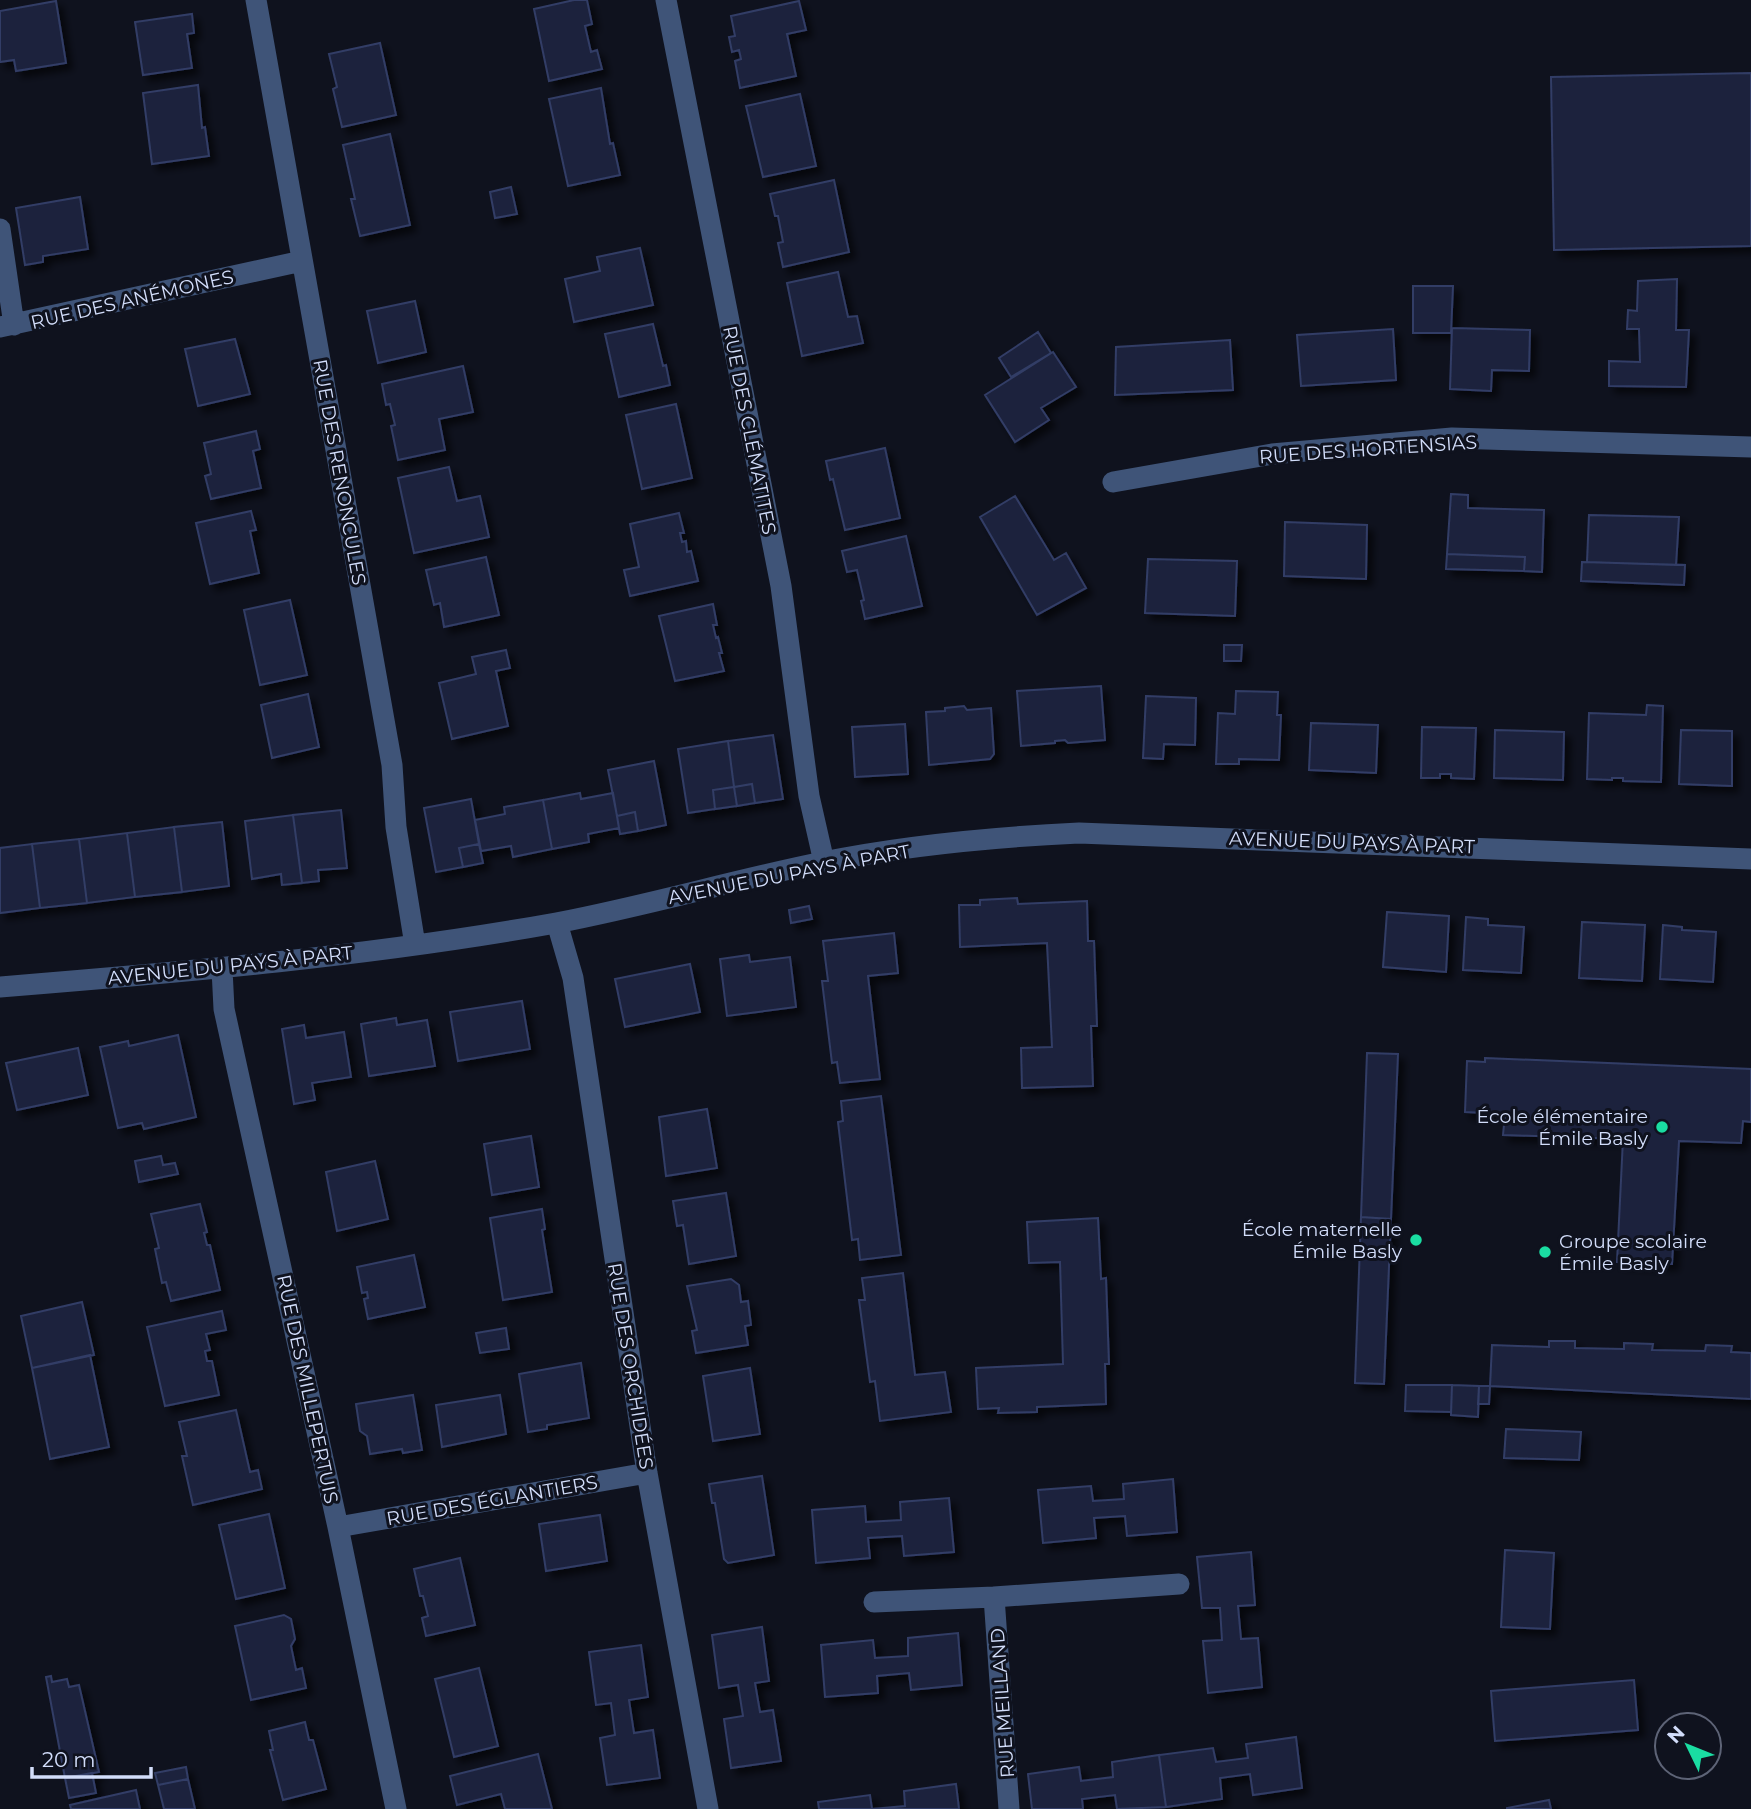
<svg xmlns="http://www.w3.org/2000/svg" width="1751" height="1809" font-family="Montserrat,sans-serif">
  <style>
    .building { fill: #1d233d; stroke: #323d66; stroke-width: 2; filter: url(#shadow) }
    .lines { fill: none; stroke-linecap: round; stroke-linejoin: round }
    .minor { stroke: #3f5478; stroke-width: 21 }
    .poi-dot { fill: #1adda2; stroke: #0f121e; stroke-width: 2.5 }
    .labels { text-anchor: middle; stroke-width: 6; stroke-linejoin: round; paint-order: stroke }
    .street-label { font-size: 19px; fill: #d2ddfa; stroke: #0f121e }
    .poi-label { font-size: 19px; fill: #d2ddfa; stroke: #0f121e; text-anchor: end }
  </style>
  <defs>
    <filter id="shadow"><feDropShadow dx="6" dy="6" stdDeviation="3.5" flood-color="#0009"/></filter>
  </defs>
  <rect width="100%" height="100%" fill="#0f121e"/>
  <path class="building" d="M574 0H587L592 24 585 26 591 52 597 50 602 69 549 81 534 9Z
    M56 1 66 63 16 71 14 60 0 62V11Z
    M799 1 806 30 787 34 796 76 740 88 735 61 741 59 739 50 732 52 729 37 735 36 731 16Z
    M192 14 194 33 187 34 192 68 143 75 135 22Z
    M380 43 396 115 342 127 333 89 337 87 329 54Z
    M1751 73V246L1554 250 1551 77Z
    M198 85 202 128 205 127 209 156 152 164 143 93Z
    M601 88 610 144 613 143 620 175 568 186 549 99Z
    M800 94 816 166 763 177 746 106Z
    M390 134 410 225 360 236 351 199H355L343 145Z
    M834 180 849 252 783 267 778 243 783 242 778 216H775L770 194Z
    M511 187 517 214 495 218 490 192Z
    M80 197 88 249 43 256V262L25 265 16 208Z
    M640 248 653 305 574 322 565 279 600 271 597 257Z
    M838 272 848 317 857 316 863 343 802 356 787 283Z
    M1677 279 1676 330H1689L1686 387 1609 386V361L1640 362 1639 329H1627L1628 310 1637 311 1638 281Z
    M1413 286H1453L1451 333H1413Z
    M415 301 426 352 378 363 367 311Z
    M653 324 663 366 666 365 670 385 619 397 605 334Z
    M1452 328 1530 330 1529 371 1492 370 1491 391 1450 389Z
    M1393 329 1396 380 1301 386 1297 335Z
    M1038 332 1051 353 1011 377 999 358Z
    M235 339 250 394 198 406 185 349Z
    M1230 340 1233 390 1115 395 1116 347Z
    M1053 352 1076 387 1041 408 1049 420 1015 442 985 395Z
    M463 366 473 412 439 419 445 450 398 460 391 426 395 425 390 404 386 405 382 384Z
    M676 404 692 478 642 489 626 415Z
    M256 431 260 449 253 451 261 488 211 499 205 476 211 474 204 443Z
    M885 448 900 518 845 530 833 479 830 480 826 461Z
    M449 467 457 501 480 496 489 537 414 553 398 478Z
    M1451 494 1468 495V508L1544 510 1542 572 1524 571 1525 557 1447 554Z
    M1015 496 1054 560 1066 553 1086 588 1037 615 980 517Z
    M251 511 256 530 250 531 259 573 210 584 196 523Z
    M679 513 684 533H680L682 542 686 541 687 552 691 551 698 581 630 596 624 570 639 567 630 524Z
    M1589 515 1679 517 1676 565 1587 562Z
    M1285 522 1367 525 1366 579 1284 576Z
    M906 536 922 606 865 619 861 601 864 600 857 570 847 572 842 551Z
    M1447 554 1525 557 1524 571 1446 569Z
    M486 557 499 615 444 627 440 603 434 605 426 570Z
    M1148 559 1237 561 1235 616 1145 613Z
    M1582 562 1685 565 1684 585 1581 581Z
    M290 600 307 675 260 685 244 610Z
    M713 604 717 625H713L716 638 718 637 722 653H719L724 671 675 681 659 616Z
    M1224 645H1242L1241 661H1224Z
    M506 650 510 668 496 671 508 726 452 739 439 683 476 674 472 657Z
    M1101 686 1105 740 1068 743 1065 740 1055 741V743L1021 746 1017 691Z
    M1236 691 1278 692 1277 715H1281L1279 760 1239 759V764H1216L1218 713 1235 714Z
    M308 694 319 747 272 758 261 705Z
    M1146 696 1196 698 1195 745 1164 744 1163 759 1143 758Z
    M1647 705 1663 706 1661 782 1623 781V778H1612V780L1587 779 1589 713 1646 715Z
    M964 706 967 710 991 708 994 754 990 759 929 765 926 712 945 711V708Z
    M1311 723 1378 725 1376 773 1309 770Z
    M905 724 908 774 855 777 852 727Z
    M1422 727 1476 728 1474 779 1451 778V774H1440V778H1421Z
    M1495 730 1564 732 1563 780 1494 778Z
    M1681 730 1732 731V786L1679 784Z
    M773 735 783 799 755 803 752 784 734 787 728 741Z
    M728 741 734 787 713 790 715 809 688 813 678 749Z
    M654 761 666 825 638 831 635 812 617 816 608 770Z
    M752 784 755 803 737 806 734 787Z
    M734 787 737 806 715 809 713 790Z
    M580 793 581 799 613 793 619 828 588 834 589 842 552 849 543 800Z
    M471 799 479 844 459 848 463 867 436 872 424 808Z
    M543 800 552 849 513 857 511 846 481 851 475 820 505 814 504 807Z
    M341 810 347 868 318 870 319 881 302 883 293 815Z
    M635 812 638 831 620 834 617 816Z
    M293 815 302 883 282 885 281 874 252 879 245 821Z
    M222 822 229 886 182 892 174 827Z
    M174 827 182 892 135 897 127 833Z
    M127 833 135 897 87 903 79 839Z
    M79 839 87 903 40 908 32 844Z
    M32 844 40 908 0 913V848Z
    M479 844 483 863 463 867 459 848Z
    M1017 898 1018 904 1087 901 1088 941H1094L1097 1026H1091L1093 1086 1022 1088 1021 1048 1052 1047 1047 943 960 947 959 905H980V900Z
    M809 906 812 919 791 923 789 910Z
    M1387 912 1449 916 1446 972 1383 967Z
    M1466 917 1488 919V925L1524 927 1521 973 1463 970Z
    M1582 922 1645 925 1642 981 1579 978Z
    M1663 925 1682 927V930L1716 932 1713 982 1660 979Z
    M894 933 898 973 868 976 880 1079 840 1083 837 1062 832 1063 822 981H828L823 941Z
    M749 955 750 962 790 957 796 1007 727 1016 720 959Z
    M690 964 700 1012 625 1027 615 979Z
    M522 1001 530 1049 458 1061 450 1012Z
    M396 1018 397 1025 427 1020 435 1066 369 1076 361 1024Z
    M304 1025 306 1038 344 1032 351 1077 312 1083 315 1100 294 1104 282 1029Z
    M178 1035 196 1117 144 1129 142 1123 118 1128 100 1047 128 1041 129 1046Z
    M78 1048 88 1095 17 1110 6 1063Z
    M1367 1053 1398 1054 1391 1219 1361 1217Z
    M1485 1058 1751 1069V1122L1743 1121 1741 1143 1679 1141 1672 1264 1617 1262 1623 1139 1503 1135 1505 1114 1465 1112 1467 1061 1485 1062Z
    M881 1096 901 1255 860 1260 858 1239 852 1240 838 1122 843 1121 841 1101Z
    M707 1109 717 1168 666 1176 659 1117Z
    M531 1136 539 1187 492 1195 484 1144Z
    M161 1156 163 1165 175 1163 178 1174 139 1182 135 1161Z
    M375 1161 388 1219 337 1231 326 1172Z
    M726 1193 736 1256 689 1264 683 1225 677 1226 673 1201Z
    M200 1204 207 1232 204 1233 207 1245H210L220 1290 171 1301 166 1282 162 1283 155 1249 159 1248 151 1214Z
    M542 1209 545 1229 542 1230 552 1292 503 1300 490 1218Z
    M1361 1217 1391 1219 1384 1384 1355 1383Z
    M1098 1218 1101 1279 1106 1278 1109 1364H1105L1106 1404 1037 1407V1412L998 1413 999 1408 978 1409 976 1368 1063 1364 1060 1262 1029 1263 1027 1222Z
    M414 1255 425 1307 368 1319 364 1299 368 1298 367 1292 362 1293 357 1267Z
    M903 1273 915 1375 945 1372 951 1412 880 1421 875 1381 870 1382 859 1300H865L862 1278Z
    M731 1279 739 1285 741 1302 748 1301 751 1325 745 1326 748 1345 696 1353 692 1331 697 1330 687 1286Z
    M82 1302 94 1355 32 1368 21 1316Z
    M222 1311 226 1330 206 1334 210 1350 205 1351 207 1361H212L219 1395 165 1406 147 1327Z
    M506 1328 509 1349 480 1353 476 1333Z
    M1549 1341H1575V1348L1624 1349V1343L1653 1344 1652 1350 1705 1351 1706 1345 1732 1346 1731 1352 1751 1353V1399L1490 1386 1492 1345 1549 1347Z
    M90 1355 109 1447 50 1459 32 1368Z
    M581 1363 589 1418 547 1425V1429L528 1432 519 1374Z
    M750 1368 760 1434 713 1441 703 1376Z
    M1406 1385H1452L1451 1412 1405 1411Z
    M1452 1385 1479 1386 1478 1417 1451 1415Z
    M1479 1386H1490L1489 1404H1478Z
    M413 1395 422 1450 403 1453 402 1449 370 1454 367 1436 360 1431 356 1404Z
    M500 1395 506 1434 442 1447 436 1405Z
    M236 1410 250 1472 258 1470 262 1489 193 1505 182 1456H187L179 1422Z
    M1506 1429 1581 1432 1579 1460 1504 1458Z
    M762 1476 774 1555 728 1563 724 1559 715 1503H712L709 1484Z
    M1173 1479 1177 1532 1127 1536 1125 1516 1094 1518 1096 1538 1043 1543 1038 1490 1091 1486 1093 1501 1124 1499 1123 1484Z
    M949 1498 954 1552 904 1556 902 1536 868 1538 870 1558 816 1563 812 1510 865 1506 866 1522 901 1520 900 1502Z
    M269 1514 285 1588 236 1599 219 1525Z
    M600 1515 607 1561 546 1571 539 1524Z
    M1505 1550 1554 1553 1550 1629 1501 1627Z
    M1251 1552 1255 1605 1238 1606 1241 1639 1258 1638 1262 1687 1208 1693 1203 1641 1222 1640 1220 1608H1202L1197 1557Z
    M460 1558 475 1625 426 1636 422 1618 428 1616 423 1596H420L414 1569Z
    M284 1615 291 1619 295 1639 291 1646 296 1670 302 1668 306 1688 251 1700 235 1626Z
    M762 1627 769 1681 755 1683 760 1712 773 1710 781 1761 731 1768 724 1719 743 1716 738 1685 719 1688 712 1635Z
    M958 1633 962 1685 911 1690 909 1673 877 1676 878 1693 825 1697 821 1645 873 1640 875 1658 908 1656V1638Z
    M641 1645 648 1697 629 1700 634 1733 653 1730 660 1778 607 1785 600 1738 615 1735 611 1703 596 1705 589 1652Z
    M479 1668 498 1746 454 1757 435 1679Z
    M51 1676 52 1682 67 1679 69 1687 79 1685 99 1772 65 1778 46 1677Z
    M1634 1680 1638 1730 1495 1741 1491 1691Z
    M305 1722 309 1740H313L326 1789 283 1800 270 1750H273L269 1731Z
    M1296 1737 1302 1788 1253 1795 1250 1774 1220 1778 1222 1799 1166 1807 1159 1755 1213 1748 1216 1762 1248 1758 1246 1744Z
    M538 1754 552 1809H505L501 1794 457 1805 450 1776Z
    M1159 1755 1166 1807 1117 1809 1115 1795 1082 1799 1083 1809H1032L1028 1774 1079 1767 1081 1781 1113 1777 1112 1762Z
    M186 1767 188 1779 158 1785 155 1773Z
    M92 1773 96 1793 69 1798 65 1778Z
    M188 1779 195 1809H164L158 1785Z
    M956 1784 959 1809H819L818 1802 870 1795 872 1809 905 1806 904 1791Z
    M136 1790 140 1809H71L70 1805Z
    M1549 1800 1551 1809H1507V1808Z"/>
  <g class="lines">
    <path class="minor" d="M256 0 392 765 396 827 415 945
      M666 0 781 586 809 796 824 862
      M0 229 14 325
      M0 327 302 261
      M1113 482 1272 454 1452 438 1751 447
      M557 923 573 978 647 1473 708 1809
      M222 969 224 1009 338 1527 396 1809
      M0 987C186 972 372 956 556 923 646 906 734 880 823 862 908 845 994 837 1079 833L1751 859
      M338 1527 647 1473
      M994 1597 1009 1809
      M874 1602 994 1597 1179 1584"/>
  </g>
  <g class="poi-dot">
    <circle cx="1662" cy="1127" r="7"/>
    <circle cx="1416" cy="1240" r="7"/>
    <circle cx="1545" cy="1252" r="7"/>
  </g>
  <g class="labels">
    <g class="street-label">
      <text transform="translate(132 299) rotate(-13)" y="7">RUE DES ANÉMONES</text>
      <text transform="translate(750 430) rotate(79)" y="7">RUE DES CLÉMATITES</text>
      <text transform="translate(1368 449) rotate(-4)" y="7">RUE DES HORTENSIAS</text>
      <text transform="translate(340 472) rotate(80)" y="7">RUE DES RENONCULES</text>
      <text transform="translate(1352 842) rotate(2)" y="7">AVENUE DU PAYS À PART</text>
      <text transform="translate(789 874) rotate(-11)" y="7">AVENUE DU PAYS À PART</text>
      <text transform="translate(230 965) rotate(-6)" y="7">AVENUE DU PAYS À PART</text>
      <text transform="translate(631 1366) rotate(81)" y="7">RUE DES ORCHIDÉES</text>
      <text transform="translate(308 1389) rotate(78)" y="7">RUE DES MILLEPERTUIS</text>
      <text transform="translate(492 1500) rotate(-10)" y="7">RUE DES ÉGLANTIERS</text>
      <text transform="translate(1002 1703) rotate(-94)" y="7">RUE MEILLAND</text>
    </g>
    <g class="poi-label">
      <text x="1648" y="1123">École élémentaire<tspan x="1648" dy="22">Émile Basly</tspan></text>
      <text x="1402" y="1236">École maternelle<tspan x="1402" dy="22">Émile Basly</tspan></text>
      <text x="1559" y="1248" text-anchor="start">Groupe scolaire<tspan x="1559" dy="22">Émile Basly</tspan></text>
    </g>
  </g>
  <g transform="translate(1688 1746) rotate(313)"><circle r="33" fill="#0f121e" stroke="#5d6376" stroke-width="2"/>
  <path d="M0-5L12 26L0 18L-12 26Z" fill="#1adda2"/>
  <text y="-10" font-size="19" font-weight="bold" text-anchor="middle" fill="#d2ddfa">N</text>
  </g>
  <path d="M32 1767v10h119v-10" fill="none" stroke="#d2ddfa" stroke-width="3.5"/>
  <text x="42" y="1767" font-size="21" fill="#d2ddfa" stroke="#0f121e" stroke-width="5" paint-order="stroke">20 m</text>
</svg>
